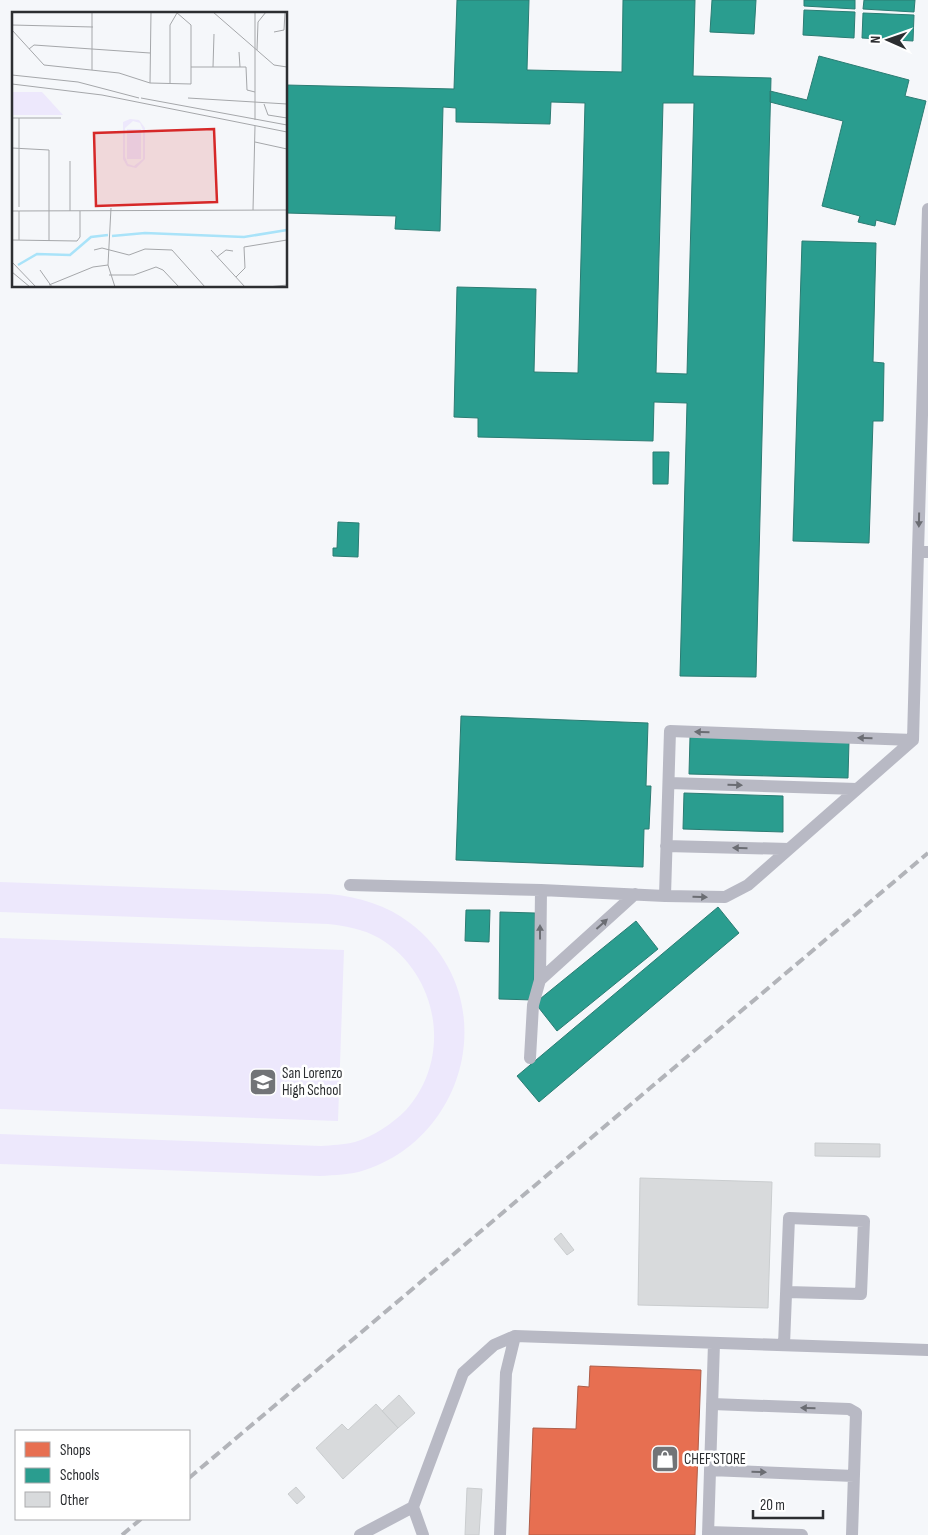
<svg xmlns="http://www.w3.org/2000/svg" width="928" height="1535" viewBox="0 0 928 1535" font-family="'Sofia Sans Condensed',sans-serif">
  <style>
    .green { fill: #ede8fc }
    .shops { fill: #e76f51; stroke: #af5c47 }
    .schools { fill: #2a9d8f; stroke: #2b7c73; fill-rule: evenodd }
    .building { fill: #d8dadc; stroke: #cacdcf }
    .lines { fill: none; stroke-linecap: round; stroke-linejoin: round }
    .lane { stroke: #b8b9c4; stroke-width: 12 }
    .rail { stroke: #b2b4b9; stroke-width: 4; stroke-dasharray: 10 5; stroke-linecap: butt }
    .oneway { fill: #6b6d73 }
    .labels { text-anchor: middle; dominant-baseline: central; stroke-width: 5; stroke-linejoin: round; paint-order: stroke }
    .poi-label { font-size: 15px; fill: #2c2e31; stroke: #fff; text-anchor: start }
    .inset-river { fill: none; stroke: #a9e3f9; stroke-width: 2.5 }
    .inset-road { fill: none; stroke: #a5a7aa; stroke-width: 1 }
    .view { fill: #d62828; fill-opacity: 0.15; stroke: #d62828; stroke-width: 2.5 }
    .inset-edge { fill: none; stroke: #2c2e31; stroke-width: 2.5 }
  </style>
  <rect width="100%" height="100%" fill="#f5f7fa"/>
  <!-- green -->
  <path class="green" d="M0 882 329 894C359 897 387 905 410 923 502 993 471 1135 365 1170 350 1175 335 1175 320 1176L0 1164V1134L321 1146C332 1145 343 1145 355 1142 374 1136 392 1124 406 1110 453 1058 439 974 379 938 363 929 346 926 328 924L0 912Z
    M0 938 344 950 338 1121 0 1109Z"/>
  <!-- shops -->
  <path class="shops" d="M590 1366 701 1370 695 1535H529L533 1428 576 1429 578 1386 589 1387Z"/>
  <!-- schools -->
  <path class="schools" d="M457 0H529L527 70 622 72 623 0H695L693 76 771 78 756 677 680 676 687 403 654 402 653 441 478 437V418L454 417 457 287 536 289 534 372 578 373 585 103 551 102 550 124 456 122V108L443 107 440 231 395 229 396 216 286 213V85L454 89ZM663 103H694L687 374 656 373Z
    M712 0H756L754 34 710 32Z
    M804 0H855V9L804 6Z
    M864 0H915L914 12 863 9Z
    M804 10 855 12 854 38 803 35Z
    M863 13 914 15 913 41 862 38Z
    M819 56 909 80 905 96 926 101 895 225 876 220 875 226 858 222 860 216 822 206 843 121 770 102V91L807 100Z
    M802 241 876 243 873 362 884 363 883 421H873L869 543 793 541Z
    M653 452H669L668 484H653Z
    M338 522 359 523 358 557 333 556V548H337Z
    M461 716 648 723 646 786H651L649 829H644L643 867 456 860Z
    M690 737 849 741 848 778 689 774Z
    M684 793 783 796V832L683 829Z
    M718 907 739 933 539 1102 517 1076Z
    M466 910H490L489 942 465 941Z
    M500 912 535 913 534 1000 499 999Z
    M636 921 658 949 557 1031 535 1003Z"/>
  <!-- building -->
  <path class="building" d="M815 1143 880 1144V1157L815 1156Z
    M640 1178 772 1182 768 1308 638 1305Z
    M561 1233 574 1250 567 1255 554 1239Z
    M399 1395 415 1413 398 1428 382 1411Z
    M376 1404 398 1428 343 1479 316 1448 342 1424 348 1430Z
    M296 1487 305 1497 297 1504 288 1494Z
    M467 1488 482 1489 479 1535H465Z"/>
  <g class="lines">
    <!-- lane -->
    <path class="lane" d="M918 552 928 209
      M913 740 670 731 665 896 725 897 748 885 913 740 918 552H928
      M669 783 857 789
      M666 846 789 849
      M350 885 541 890
      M540 980 635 894
      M530 1058 533 1005 540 980 541 890 665 896
      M784 1345 789 1218 864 1221 861 1294 787 1292
      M712 1404 849 1409 856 1413 852 1535
      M710 1470 854 1476
      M708 1532 802 1535
      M360 1535 413 1507
      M423 1535 413 1507 463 1373 494 1345 515 1336
      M500 1535 506 1373 515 1336 928 1350
      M708 1535 714 1343"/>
    <!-- rail -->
    <path class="rail" d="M189 1478 928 853
      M122 1535 141 1519"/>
  </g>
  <!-- one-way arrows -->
  <defs><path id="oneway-solid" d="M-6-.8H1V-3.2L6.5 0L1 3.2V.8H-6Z" transform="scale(1.25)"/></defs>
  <g class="oneway">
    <use href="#oneway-solid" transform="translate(919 520) rotate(91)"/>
    <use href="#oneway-solid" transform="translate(702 732) rotate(-178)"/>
    <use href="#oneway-solid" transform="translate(865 738) rotate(-178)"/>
    <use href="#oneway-solid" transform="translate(735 785) rotate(2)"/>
    <use href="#oneway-solid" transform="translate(740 848) rotate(-179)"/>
    <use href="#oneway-solid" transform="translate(700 897) rotate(2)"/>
    <use href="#oneway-solid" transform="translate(602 924) rotate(-42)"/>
    <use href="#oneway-solid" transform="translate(540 932) rotate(-90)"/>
    <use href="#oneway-solid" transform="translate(808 1408) rotate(-178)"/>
    <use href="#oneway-solid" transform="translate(759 1472) rotate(2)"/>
  </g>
  <!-- icons -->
  <defs>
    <g id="school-square" transform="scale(1.4375)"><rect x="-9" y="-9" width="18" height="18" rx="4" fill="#727477" stroke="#fff"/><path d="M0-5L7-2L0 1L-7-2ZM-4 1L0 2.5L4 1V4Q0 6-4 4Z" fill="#fff"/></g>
    <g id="shop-square" transform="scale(1.4375)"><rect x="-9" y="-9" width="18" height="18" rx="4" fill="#727477" stroke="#fff"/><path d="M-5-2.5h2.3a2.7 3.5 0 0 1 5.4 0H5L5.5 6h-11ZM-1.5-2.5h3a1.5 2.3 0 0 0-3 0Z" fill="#fff"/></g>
  </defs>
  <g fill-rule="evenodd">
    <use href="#school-square" x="263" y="1082"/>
    <use href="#shop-square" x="665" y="1459"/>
  </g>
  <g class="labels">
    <!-- poi labels -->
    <g class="poi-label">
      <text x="282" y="1073">San Lorenzo<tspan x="282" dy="17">High School</tspan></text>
      <text x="684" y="1459">CHEF'STORE</text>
    </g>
  </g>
  <!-- overview -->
  <g transform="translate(12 12)">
    <rect width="275" height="275" fill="#f5f7fa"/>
    <path d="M0 80H30L51 103H0ZM118 107 127 108 133 116V147L124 156 115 154 111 147V110ZM121 109 128 111 131 118V147L122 154 116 152 113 145V116ZM115 117H129V147H115Z" fill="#ede8fc" fill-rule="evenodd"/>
    <path class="inset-river" d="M100 224 133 221 232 225 275 218M6 253 25 242 58 243 79 225 96 223"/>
    <path class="inset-road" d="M201 0 262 53 275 55M243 0V108M0 13 81 15M0 18 32 53 107 61 138 71 179 72V13L164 0M262 20 272 18 273 0M17 37 22 33 138 41M245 38 246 10 254 0M227 40 228 55M179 55H234L235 78 243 80M201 55 202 22M80 58V0M0 63 66 70 127 86M138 71 139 0M158 71V13L165 1M0 72 90 83 275 120M129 86 275 113M176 86 275 92M252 92 256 103 275 106M0 106H49M7 106V195M243 130 275 137M0 136 37 138V229M99 196 96 253 103 275M241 198 243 114M0 199 275 198M58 199V149M0 228 65 229 68 225V199M7 228V199M82 238 90 236 117 243 133 237 160 238 193 275M199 238 233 275M205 245 214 238 221 239M0 250 24 275M28 258 40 275M0 260 18 275M97 263H122L144 255 151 258 167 275M224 265 233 256 232 235 275 228M37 273 81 255 96 253M256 275 275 273"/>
    <path class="view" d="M202 117 205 190 84 194 82 121Z"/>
    <rect width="275" height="275" class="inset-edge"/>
  </g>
  <!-- legend -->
  <rect x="15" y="1430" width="175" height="90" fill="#ffffff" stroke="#ababad"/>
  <rect x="25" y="1442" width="25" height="15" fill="#e76f51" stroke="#ababad"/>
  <text x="60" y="1455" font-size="15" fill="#2c2e31">Shops</text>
  <rect x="25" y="1468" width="25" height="15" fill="#2a9d8f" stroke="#ababad"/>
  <text x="60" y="1480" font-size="15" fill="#2c2e31">Schools</text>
  <rect x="25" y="1492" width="25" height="15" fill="#d8dadc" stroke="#ababad"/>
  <text x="60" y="1505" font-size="15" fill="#2c2e31">Other</text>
  <!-- north arrow -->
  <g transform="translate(888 40) rotate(272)" stroke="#ffffff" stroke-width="4" paint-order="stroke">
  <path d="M0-4L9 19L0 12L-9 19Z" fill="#2c2e31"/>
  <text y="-8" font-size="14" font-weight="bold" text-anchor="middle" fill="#2c2e31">N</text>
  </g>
  <!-- scale -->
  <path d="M753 1510v8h70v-8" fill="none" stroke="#2c2e31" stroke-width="2.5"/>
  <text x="760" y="1510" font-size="15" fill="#2c2e31" stroke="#ffffff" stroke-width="4" paint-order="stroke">20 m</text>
</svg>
